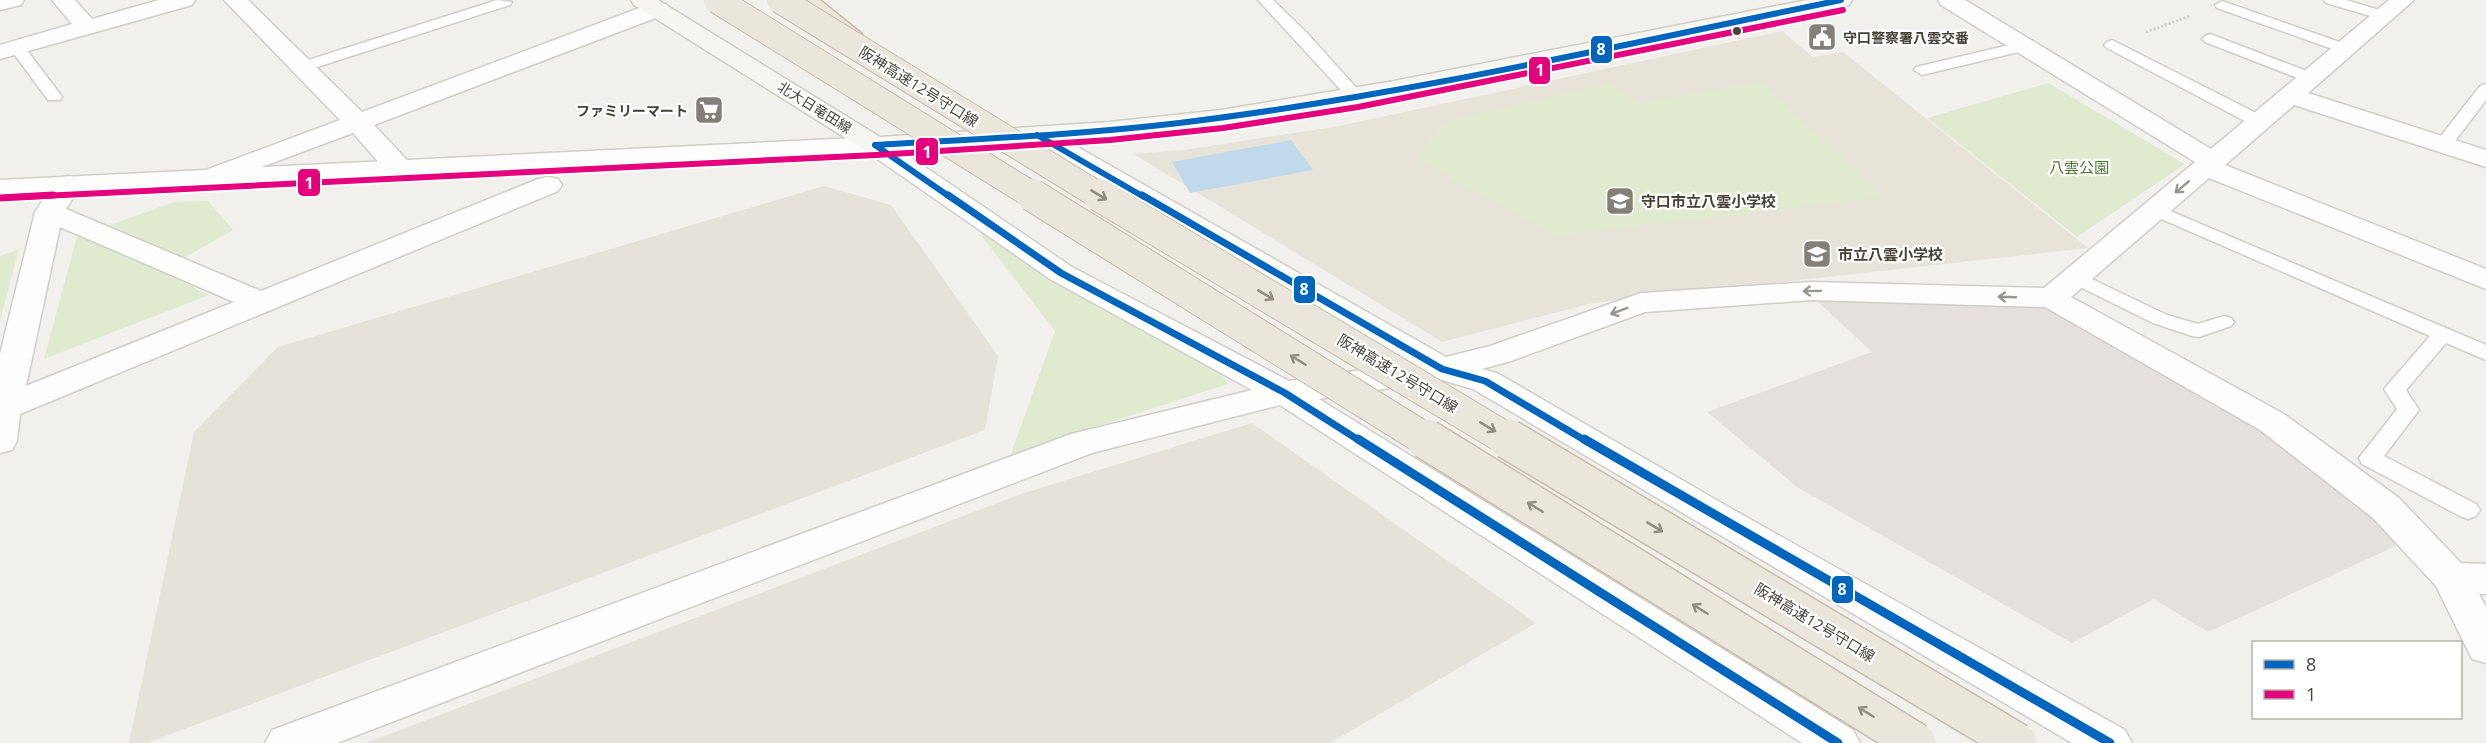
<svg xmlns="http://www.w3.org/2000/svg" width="2486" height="743" viewBox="0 0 2486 743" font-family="'Open Sans','Noto Sans JP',sans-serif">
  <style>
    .residential { fill: #e5e2da }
    .industrial { fill: #e4e0dc }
    .education { fill: #e8e3d8 }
    .green { fill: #dfeace }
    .water { fill: #c0daec }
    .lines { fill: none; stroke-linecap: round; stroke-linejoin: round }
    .service-casing { stroke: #d0ceca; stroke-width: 3 }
    .minor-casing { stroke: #d0ceca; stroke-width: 3 }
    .tertiary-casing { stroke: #d0ceca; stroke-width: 3 }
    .secondary-casing { stroke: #d0cdc3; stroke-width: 3 }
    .motorway-casing { stroke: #c8bda9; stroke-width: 3 }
    .path { stroke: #d2d0cb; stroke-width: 3; stroke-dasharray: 2 2; stroke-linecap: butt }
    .service { fill: #fdfdfc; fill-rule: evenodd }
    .minor { fill: #fdfdfc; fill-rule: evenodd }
    .tertiary { fill: #fdfdfc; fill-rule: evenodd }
    .secondary { fill: #f6f5f0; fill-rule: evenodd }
    .motorway { fill: #ebe6db; fill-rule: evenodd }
    .motorway-bridge-far2-casing { stroke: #c8bda9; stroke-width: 28; stroke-linecap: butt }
    .motorway-bridge-far1-casing { stroke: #c8bda9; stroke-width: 34; stroke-linecap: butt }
    .motorway-bridge-casing { stroke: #c8bda9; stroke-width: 42; stroke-linecap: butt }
    .motorway-bridge-far2 { stroke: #ebe6db; stroke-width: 26 }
    .motorway-bridge-far1 { stroke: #ebe6db; stroke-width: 32 }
    .motorway-bridge { stroke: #ebe6db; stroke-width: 39 }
    .bus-1-far2-casing { stroke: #fff; stroke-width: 10 }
    .bus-1-far1-casing { stroke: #fff; stroke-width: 11 }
    .bus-1-casing { stroke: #fff; stroke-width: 14 }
    .bus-2-far1-casing { stroke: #fff; stroke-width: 10 }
    .bus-2-casing { stroke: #fff; stroke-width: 11 }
    .bus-1-far2 { stroke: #0065bd; stroke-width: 6 }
    .bus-1-far1 { stroke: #0065bd; stroke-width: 7 }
    .bus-1 { stroke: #0065bd; stroke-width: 9 }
    .bus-2-far1 { stroke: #e5007d; stroke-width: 6 }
    .bus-2 { stroke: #e5007d; stroke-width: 7 }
    .oneway { stroke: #999690 }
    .oneway2 { stroke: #918c81 }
    .bus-dot { fill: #484238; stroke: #fff; stroke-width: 2 }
    .labels { text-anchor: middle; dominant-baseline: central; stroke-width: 4.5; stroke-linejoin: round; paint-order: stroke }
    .far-poi-label { font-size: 14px; font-weight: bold; fill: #484238; stroke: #fff; text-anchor: start }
    .far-street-label { font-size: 14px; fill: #484238; stroke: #fff }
    .street-label { font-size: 15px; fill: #484238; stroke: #fff }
    .park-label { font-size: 15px; fill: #49762f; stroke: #fff }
    .poi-label { font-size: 15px; font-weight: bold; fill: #484238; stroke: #fff; text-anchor: start }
    .line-badge { stroke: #fff; stroke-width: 2 }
    .badge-label { font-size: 16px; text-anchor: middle; font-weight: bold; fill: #fff }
  </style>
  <rect width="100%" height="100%" fill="#f2f0ec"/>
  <!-- residential -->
  <path class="residential" d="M824 186 891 205 998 356 985 430 147 743H129L194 432 278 347Z
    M1252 423 1536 623 1330 743H366L1021 494Z"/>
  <!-- industrial -->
  <path class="industrial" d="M1817 301 2051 304 2215 394 2409 540 2208 632 2154 599 2072 643 1797 487 1707 412 1872 352Z"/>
  <!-- education -->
  <path class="education" d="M1782 31 1813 57 1843 52 2088 248 1593 303 1442 342 1134 154 1184 150 1339 126Z"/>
  <!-- green -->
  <path class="green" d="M1761 81 1883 197 1556 236 1415 158 1447 121 1610 83 1639 104Z
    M2048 83 2185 164 2077 237 1927 118Z
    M208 201 233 230 177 262 99 229 174 202Z
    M79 229 209 295 44 359Z
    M988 229 1217 367 1228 384 1011 454 1055 331 980 234Z
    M19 249 0 321V256Z"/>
  <!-- water -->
  <path class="water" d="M1291 140 1313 170 1190 193 1172 162Z"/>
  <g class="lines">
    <!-- service casing -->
    <g class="service-casing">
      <path id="service" d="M497 0 512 2 510 5 308 70H296L294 67 296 64Z
        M1258 0H1273L1306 32 1362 94 1364 97 1362 100H1350Z
        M2324 0H2346L2389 13 2391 16 2384 20 2326 3Z
        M2222 1 2351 46 2354 49 2351 52H2341L2217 8 2215 5Z
        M2210 34 2317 75 2319 78 2317 81H2305L2205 42 2202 39 2205 36Z
        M2112 40 2266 118 2268 122 2260 127 2254 126 2107 48 2104 45 2107 42Z
        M17 42 22 44 60 94 62 97 60 100H48L9 47Z
        M2022 42 2027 44 2030 47 2027 50 1922 75 1914 70 1916 67Z
        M2486 84V100L2449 149H2437L2435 145 2437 141 2480 86Z
        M2156 205 2486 345V360L2446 343 2406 390 2419 410 2384 456 2476 504 2480 510 2476 516 2468 519 2460 516 2362 464 2359 458 2397 409 2384 389 2430 336 2150 214 2147 210Z
        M2075 271 2167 315 2198 324 2224 316 2231 318 2234 322 2231 326 2199 337 2192 336 2153 323 2068 281 2065 277 2068 273Z"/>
    </g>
    <!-- minor casing -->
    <g class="minor-casing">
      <path id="minor" d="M0 0H24L21 5 0 10Z
        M52 0H75L92 19 159 0H195L192 5 0 59V45L72 24Z
        M224 0H248L362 112 650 4H666L669 9 666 14 374 125 410 163 414 169 410 175 400 177 390 175 353 133 205 188 195 186 191 180 195 174 340 120Z
        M1938 0H1965L2211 149 2389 0H2414L2308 93 2486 150V167L2294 105 2225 165 2486 269V289L2209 178 2071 297 2284 414 2399 498 2461 563 2486 564V594H2479L2486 607V663L2472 659 2436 586 2373 518 2260 430 2045 307 1811 300 1645 312 1511 361 1482 369 1497 373 1732 509 2125 730 2132 743H2072L1473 389 1442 380 1319 399 1853 730 1860 743H1802L1280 405 1092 453 337 743H265L272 730 1071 434 1252 390 1050 279 866 151 862 145 866 139 875 137 884 139 1072 267 1289 381 1408 363 1028 141 1024 135 1028 129 1037 127 1046 129 1446 357 1490 346 1641 293 1811 282 2044 288 2195 162 1941 5Z
        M68 176 78 178 82 184 66 209 261 291 538 179 548 177 558 179 562 185 558 191 20 414 17 441 12 450 0 453V354L35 212 58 178ZM60 227 234 302 26 386Z"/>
    </g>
    <!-- tertiary casing -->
    <g class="tertiary-casing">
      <path id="tertiary" d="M875 137 884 139 888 145 884 151 205 188 0 196V180Z"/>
    </g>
    <!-- secondary casing -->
    <g class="secondary-casing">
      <path id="secondary" d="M631 0H658L880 137 1109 122 1221 110 1394 81 1807 0H1852L1849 5 1841 7C1636 48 1430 94 1223 125 1108 143 991 146 875 153L866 151 634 5Z"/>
    </g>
    <!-- motorway casing -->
    <g class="motorway-casing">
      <path id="motorway" d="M795 0H820L862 34 858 39H842Z"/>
    </g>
    <!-- path -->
    <path class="path" d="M2146 32 2190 16"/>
    <!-- service -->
    <use href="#service" class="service"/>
    <!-- minor -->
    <use href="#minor" class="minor"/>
    <!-- tertiary -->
    <use href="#tertiary" class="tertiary"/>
    <!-- secondary -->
    <use href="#secondary" class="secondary"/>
    <!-- motorway -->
    <use href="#motorway" class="motorway"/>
    <!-- motorway-bridge-far2 casing -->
    <g class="motorway-bridge-far2-casing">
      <path id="motorway-bridge-far2" d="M717 0 1035 197
        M780 0 1101 197"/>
    </g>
    <!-- motorway-bridge-far1 casing -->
    <g class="motorway-bridge-far1-casing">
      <path id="motorway-bridge-far1" d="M1032 195 1428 441
        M1099 195 1510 441"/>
    </g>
    <!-- motorway-bridge casing -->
    <g class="motorway-bridge-casing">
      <path id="motorway-bridge" d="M1426 439 1916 743
        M1508 439 2017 743"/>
    </g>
    <!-- motorway-bridge-far2 -->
    <use href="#motorway-bridge-far2" class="motorway-bridge-far2"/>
    <!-- motorway-bridge-far1 -->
    <use href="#motorway-bridge-far1" class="motorway-bridge-far1"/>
    <!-- motorway-bridge -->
    <use href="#motorway-bridge" class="motorway-bridge"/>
    <!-- bus-1-far2 casing -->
    <g class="bus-1-far2-casing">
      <path id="bus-1-far2" d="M1037 135 1144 197
        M875 145 950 197
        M875 145C976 139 1078 135 1179 123 1402 96 1621 45 1841 0"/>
    </g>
    <!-- bus-1-far1 casing -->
    <g class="bus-1-far1-casing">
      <path id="bus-1-far1" d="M948 195 1061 273 1285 393 1360 441
        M1142 195 1442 369 1485 381 1586 441"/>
    </g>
    <!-- bus-1 casing -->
    <g class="bus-1-casing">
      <path id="bus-1" d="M1358 439 1838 743
        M1584 439 2110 743"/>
    </g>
    <!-- bus-2-far1 casing -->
    <g class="bus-2-far1-casing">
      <path id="bus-2-far1" d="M22 197 876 155 1110 140 1223 128 1358 107 1843 10"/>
    </g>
    <!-- bus-2 casing -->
    <g class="bus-2-casing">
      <path id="bus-2" d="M0 198 53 195"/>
    </g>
    <!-- bus-1-far2 -->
    <use href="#bus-1-far2" class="bus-1-far2"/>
    <!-- bus-1-far1 -->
    <use href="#bus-1-far1" class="bus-1-far1"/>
    <!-- bus-1 -->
    <use href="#bus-1" class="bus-1"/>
    <!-- bus-2-far1 -->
    <use href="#bus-2-far1" class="bus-2-far1"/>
    <!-- bus-2 -->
    <use href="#bus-2" class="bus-2"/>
  </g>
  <!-- one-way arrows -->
  <defs><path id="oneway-shaft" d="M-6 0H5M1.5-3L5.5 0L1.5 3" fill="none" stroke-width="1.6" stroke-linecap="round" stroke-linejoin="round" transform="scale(1.5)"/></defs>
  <g class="oneway">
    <use href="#oneway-shaft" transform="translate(2182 187) rotate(140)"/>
    <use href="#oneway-shaft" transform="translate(1812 291) rotate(179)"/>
    <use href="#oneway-shaft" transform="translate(2007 297) rotate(-178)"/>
    <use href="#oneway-shaft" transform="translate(1619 311) rotate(160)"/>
  </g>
  <g class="oneway2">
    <use href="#oneway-shaft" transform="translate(1099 195) rotate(31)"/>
    <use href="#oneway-shaft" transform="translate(1266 295) rotate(31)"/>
    <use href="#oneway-shaft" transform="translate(1298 360) rotate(-148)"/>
    <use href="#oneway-shaft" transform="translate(1488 427) rotate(31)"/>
    <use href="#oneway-shaft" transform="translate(1535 507) rotate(-148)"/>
    <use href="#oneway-shaft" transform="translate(1655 527) rotate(31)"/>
    <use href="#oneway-shaft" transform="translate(1700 609) rotate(-148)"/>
    <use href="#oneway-shaft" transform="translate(1866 712) rotate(-148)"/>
  </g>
  <!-- icons -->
  <defs>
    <g id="civic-square" transform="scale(1.5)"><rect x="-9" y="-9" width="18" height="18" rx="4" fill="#847f77" stroke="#fff"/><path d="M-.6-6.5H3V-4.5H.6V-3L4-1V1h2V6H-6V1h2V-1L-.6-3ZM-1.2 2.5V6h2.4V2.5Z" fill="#fff"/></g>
    <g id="supermarket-square" transform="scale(1.5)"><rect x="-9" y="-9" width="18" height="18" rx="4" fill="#847f77" stroke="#fff"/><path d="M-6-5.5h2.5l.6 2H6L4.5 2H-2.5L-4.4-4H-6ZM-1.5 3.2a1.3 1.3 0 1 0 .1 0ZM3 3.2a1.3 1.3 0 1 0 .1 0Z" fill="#fff"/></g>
    <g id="school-square" transform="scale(1.5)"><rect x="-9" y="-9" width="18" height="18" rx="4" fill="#847f77" stroke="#fff"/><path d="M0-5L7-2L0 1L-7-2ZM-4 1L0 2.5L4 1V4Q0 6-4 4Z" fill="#fff"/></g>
  </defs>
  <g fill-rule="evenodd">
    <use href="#civic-square" x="1822" y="37"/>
    <use href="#supermarket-square" x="709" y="110"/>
    <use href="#school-square" x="1620" y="201"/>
    <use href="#school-square" x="1817" y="254"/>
  </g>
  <!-- markers -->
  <circle class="bus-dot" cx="1737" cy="31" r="5"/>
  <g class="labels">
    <!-- far-poi labels -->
    <g class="far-poi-label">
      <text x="1843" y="37">守口警察署八雲交番</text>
      <text x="688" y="110" text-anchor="end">ファミリーマート</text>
    </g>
    <!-- far-street labels -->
    <g class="far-street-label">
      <text transform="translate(815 107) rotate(32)">北大日竜田線</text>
    </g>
    <!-- street labels -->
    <g class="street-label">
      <text transform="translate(919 86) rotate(32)">阪神高速12号守口線</text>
      <text transform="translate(1398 373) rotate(31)">阪神高速12号守口線</text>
      <text transform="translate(1815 622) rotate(31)">阪神高速12号守口線</text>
    </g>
    <!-- park labels -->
    <g class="park-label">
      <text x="2079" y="167">八雲公園</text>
    </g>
    <!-- poi labels -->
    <g class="poi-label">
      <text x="1641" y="201">守口市立八雲小学校</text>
      <text x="1838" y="254">市立八雲小学校</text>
    </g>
  </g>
  <g class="line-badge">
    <rect x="1590" y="35" width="23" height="29" rx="6" fill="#0065bd"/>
    <rect x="1528" y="56" width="23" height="29" rx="6" fill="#e5007d"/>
    <rect x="915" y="137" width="24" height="29" rx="6" fill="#e5007d"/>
    <rect x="297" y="168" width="24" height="29" rx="6" fill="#e5007d"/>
    <rect x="1293" y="275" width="23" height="29" rx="6" fill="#0065bd"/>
    <rect x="1831" y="575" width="23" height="29" rx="6" fill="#0065bd"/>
  </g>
  <g class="badge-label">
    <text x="1601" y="55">8</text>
    <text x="1540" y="76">1</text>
    <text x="927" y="158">1</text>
    <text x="309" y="189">1</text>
    <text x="1304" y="295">8</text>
    <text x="1842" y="595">8</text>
  </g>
  <!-- legend -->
  <rect x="2252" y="641" width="210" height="78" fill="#ffffff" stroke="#b6b3af" stroke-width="1.5"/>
  <rect x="2264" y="660" width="30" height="9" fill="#0065bd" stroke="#b6b3af" stroke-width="1.5"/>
  <text x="2306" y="671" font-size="18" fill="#484238">8</text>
  <rect x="2264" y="690" width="30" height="9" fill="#e5007d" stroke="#b6b3af" stroke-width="1.5"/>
  <text x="2306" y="701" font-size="18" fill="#484238">1</text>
</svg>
